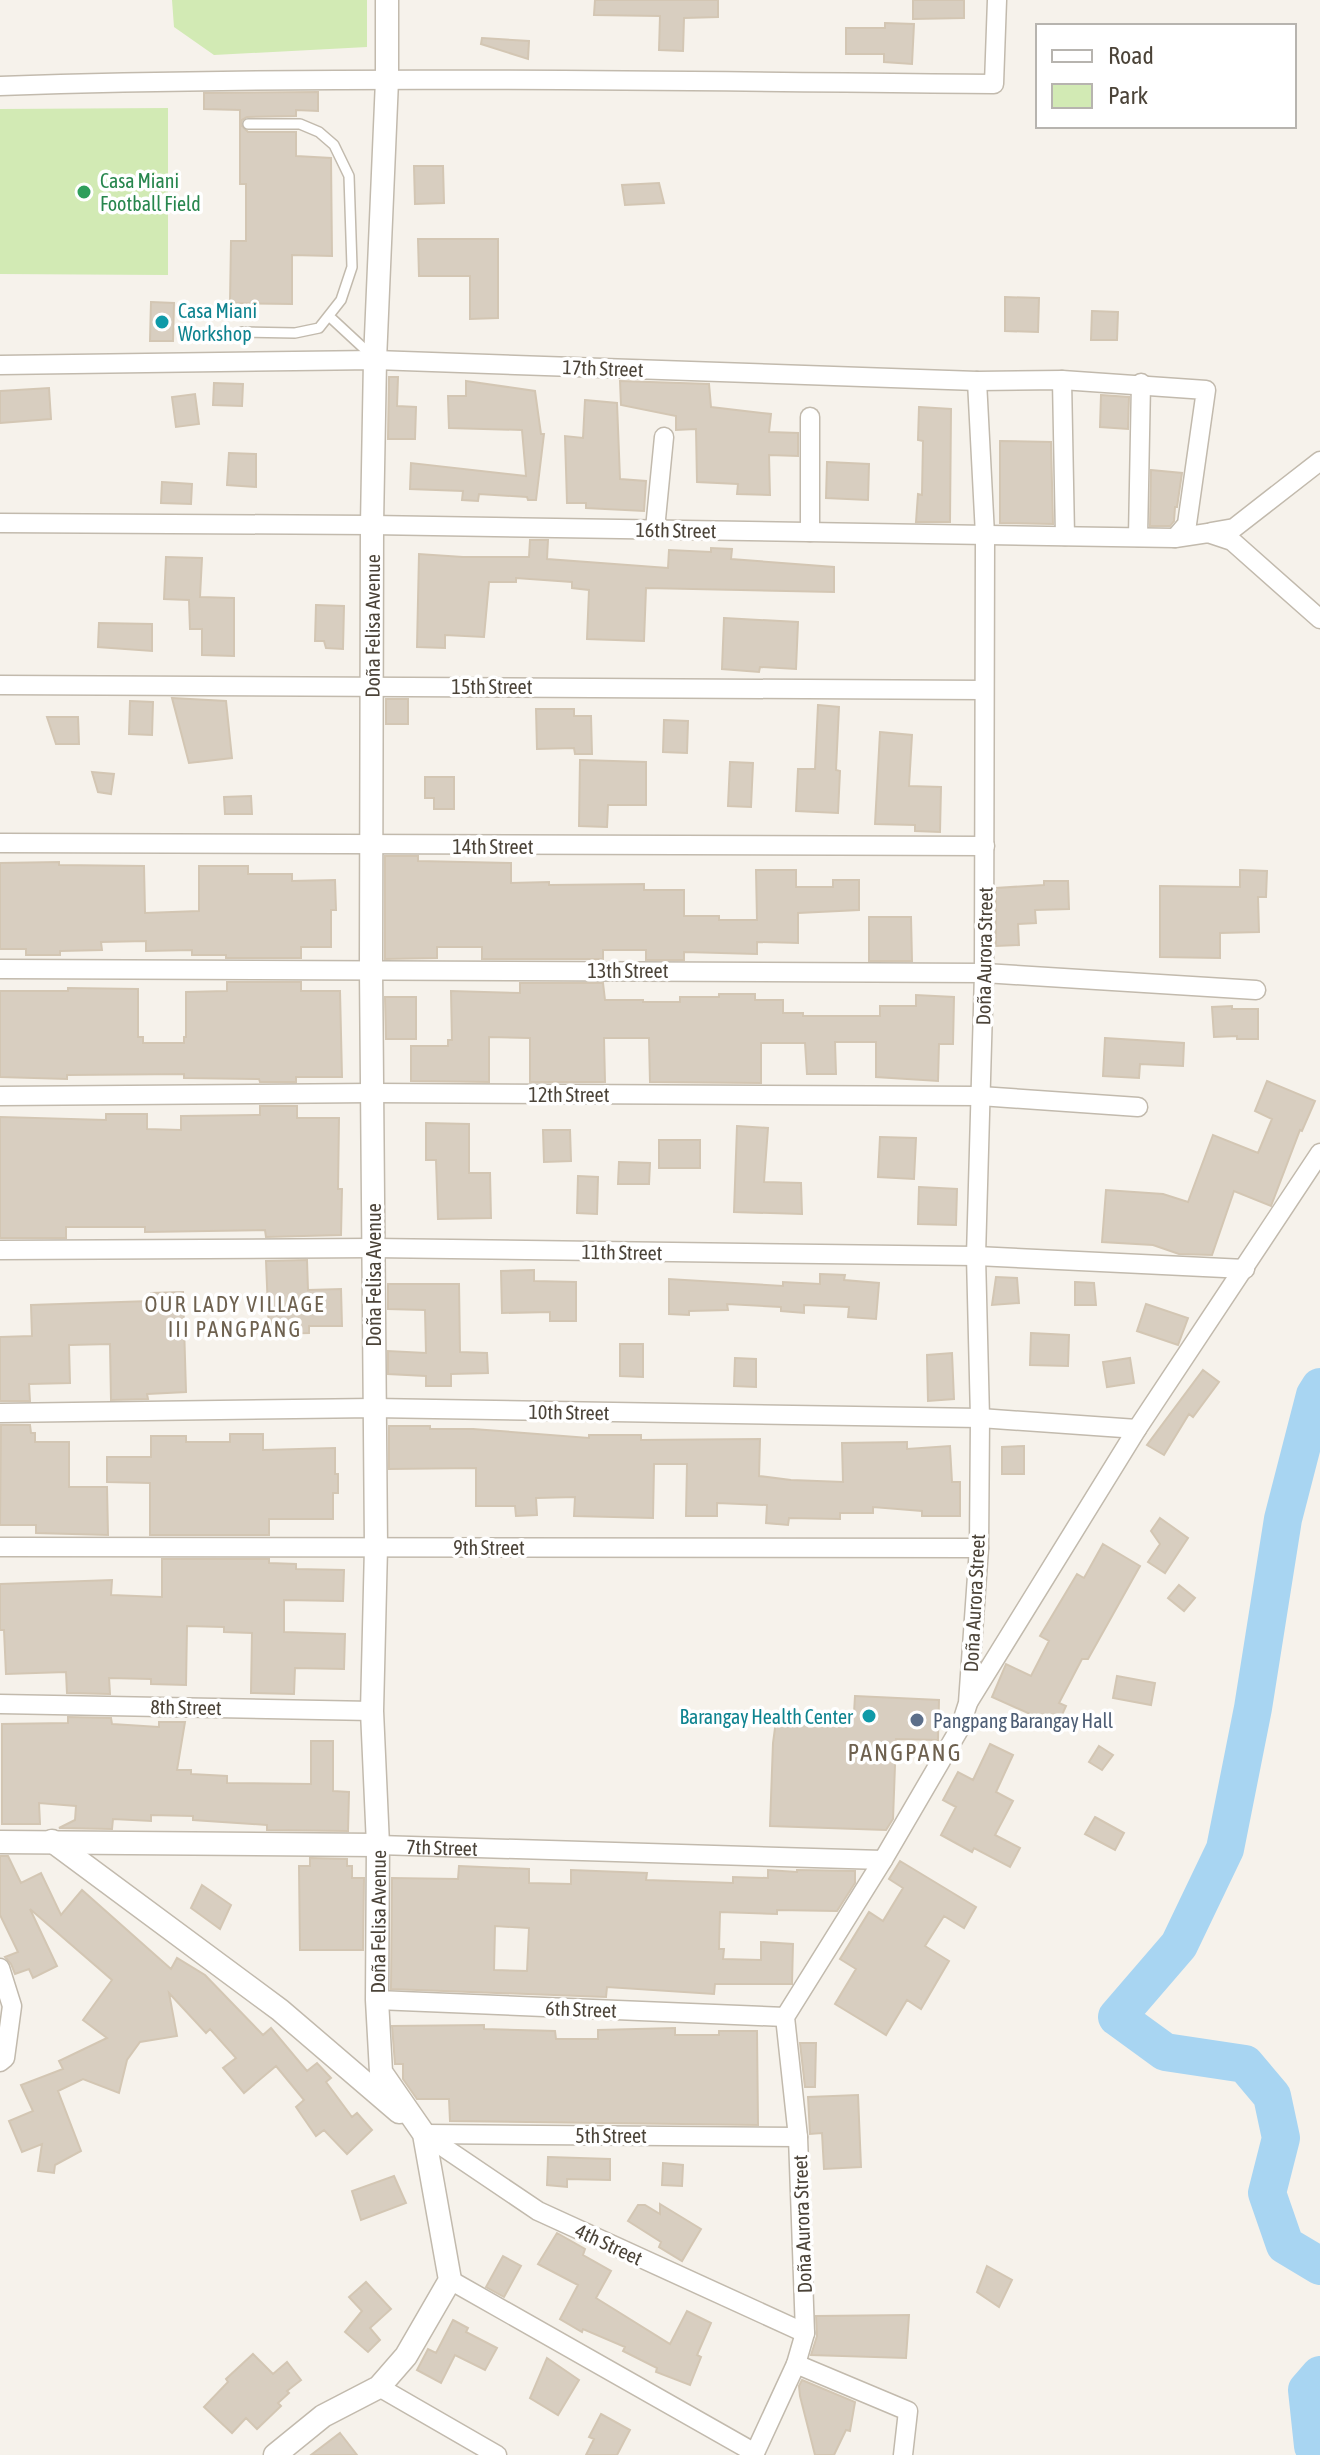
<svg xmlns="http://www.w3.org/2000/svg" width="1320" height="2455" viewBox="0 0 1320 2455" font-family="'Asap Condensed',sans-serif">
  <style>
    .green { fill: #d2eab4 }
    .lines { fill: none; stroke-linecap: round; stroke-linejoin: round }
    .river { stroke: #a8d5f2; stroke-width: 38 }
    .building { fill: #d8cec0; stroke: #d3c6b3; stroke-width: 2; fill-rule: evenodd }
    .service-casing { stroke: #c2baad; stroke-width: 12 }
    .minor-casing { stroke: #c2baad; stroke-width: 21 }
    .tertiary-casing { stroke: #c2baad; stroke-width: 25 }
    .service { stroke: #fff; stroke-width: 9 }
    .minor { stroke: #fff; stroke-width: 18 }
    .tertiary { stroke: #fff; stroke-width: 22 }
    .leisure-dot { fill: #2e9e5b; stroke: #fff; stroke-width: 3 }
    .culture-dot { fill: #0f9aa8; stroke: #fff; stroke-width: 3 }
    .service-dot { fill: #5c6f8a; stroke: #fff; stroke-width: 3 }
    .labels { text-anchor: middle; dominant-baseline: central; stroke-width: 7; stroke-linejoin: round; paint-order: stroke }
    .leisure-label { font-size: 20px; fill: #27864d; stroke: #fff; text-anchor: start }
    .culture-label { font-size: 20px; fill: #0d838f; stroke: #fff; text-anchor: start }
    .street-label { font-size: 20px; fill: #4b4338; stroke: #fff }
    .service-label { font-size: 20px; fill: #4e5e75; stroke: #fff; text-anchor: start }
    .neighbourhood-label { font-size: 22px; letter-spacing: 2px; fill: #6e614f; stroke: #fff }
    .quarter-label { font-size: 24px; letter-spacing: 2px; fill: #6e614f; stroke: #fff }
  </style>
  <rect width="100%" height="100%" fill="#f6f2eb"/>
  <!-- green -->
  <path class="green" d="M172 0H367V47L214 55 174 27Z
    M168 108V275L0 274V109Z"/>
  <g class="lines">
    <!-- river -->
    <path class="river" d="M1320 1387 1315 1395 1283 1519 1253 1708 1225 1849 1179 1945 1117 2017 1165 2052 1245 2064 1272 2096 1281 2138 1267 2193 1285 2245 1320 2266
      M1320 2375 1307 2390 1313 2446 1320 2452"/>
  </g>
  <!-- building -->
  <path class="building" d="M595 0H718V17L684 18 683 51 659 50 660 16 594 15Z
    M913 0H964V18L913 19Z
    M885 23 914 24 912 64 884 62V54H846V28H885Z
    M482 38 529 41 528 59 481 44Z
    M318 92V111L296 110V116L247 117 242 120 241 125 248 132H296V156L331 158 332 256 292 255V304L230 303 231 241H246V184H240V110L204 109V93Z
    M414 166H443L444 203 415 204Z
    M659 183 664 203 625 205 622 185Z
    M418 239H498V318L470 319V276H419Z
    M1005 297 1039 298 1038 332 1005 331Z
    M151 302 174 303 173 341H150Z
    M1092 311 1118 312 1117 340H1091Z
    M389 377H398L397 406 416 407 415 439H388Z
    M466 381 535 391 541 434H544L536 500H528L527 497 479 494 478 501 462 500 463 491 410 489 411 463 526 476 522 430 449 428 448 396H466Z
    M620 381 709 384 711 407 771 414 769 432 798 433V456L769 455 770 495 737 494 738 484 697 482 696 429 676 430V416L621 405Z
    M214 383 243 384 242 406 213 405Z
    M49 388 51 419 0 423V391Z
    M195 394 199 424 176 427 172 397Z
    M1101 395 1129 397 1128 429 1100 427Z
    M585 400 617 403 620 479 646 481 644 511 586 508V503H567L565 436 583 438Z
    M919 407 951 409 950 522H916L918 494 922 495 923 441 918 440Z
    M1000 441 1051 442 1053 524 1000 523Z
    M229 453 256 454V487L227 485Z
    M827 462 869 464 868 500 826 498Z
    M1151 470 1182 473 1177 507H1175L1174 521 1170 526H1150Z
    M162 482 192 484 191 504 161 503Z
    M530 540H548L547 559 668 568 669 550 711 552V548L732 549 731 559 834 567V592L646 588 644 641 587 639 589 590 572 588V582L516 578V582H489L484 637 445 635V648L417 647 419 554 463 557H529Z
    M166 557 202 558 200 597 234 598V656L202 655V629H190L189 600 164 599Z
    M316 605 344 606 343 649 326 648 324 641H315Z
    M724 618 798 622 796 669 760 667 759 672 722 669Z
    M99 623 152 624V651L98 647Z
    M172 698 226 701 232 758 189 763Z
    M386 699H408V724H386Z
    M130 701 153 702 152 735 129 734Z
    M818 705 839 707 836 770 840 771 838 813 796 811 798 769H815Z
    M536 709H574V716H591L592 754H575L574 748 537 749Z
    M47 717H78L79 744H56Z
    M664 720 688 721 687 753 663 752Z
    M880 732 912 735 909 786 941 787 940 832 915 831V825L875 824Z
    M580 760 646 762V805H608L607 827 579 826Z
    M730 762 753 763 751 807 728 806Z
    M92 772 114 774 111 794 98 792Z
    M425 777H454V809H434V798H425Z
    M251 796 252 814H225L224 797Z
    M385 856H418V861L511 863V883L549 882V885L644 884V890H684V916H719V920H757L756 870H796V887H833V880H859V910L798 913V943L757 942V954L684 952V960H646V950H603V959H482V947H437V958L385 959Z
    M59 862V865L144 866 145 913 199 911V866H248V874H292V881L335 880 336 910H331V947H301V958H226V955H192V950L146 951V941L101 942 102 950 60 951V955H26V949H0V863Z
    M1240 870 1267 871 1266 897H1258L1259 932 1220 933V958L1160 957V886L1240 887Z
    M1044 881H1068L1069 909 1035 910 1036 923 1018 924 1019 945 996 946V888L1044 885Z
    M869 917H911L912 961H869Z
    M227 982H301V991H340L342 1077H296V1082H260L259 1079 184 1078V1074L67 1075V1079L0 1077V991H68V988L138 989V1037H143V1043H184V1037H186V992L227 991Z
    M520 983H603L605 1000H643V1002H680V997H719V994H755V1000H783V1013H803V1016H880V1006H916V995L954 997 953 1044H939L938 1081 876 1077V1042H835L836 1074H807L805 1043H761V1083L650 1082 649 1038H604L605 1082H530V1038L489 1037V1082L411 1081V1046H448V1040H452L451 991 520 993Z
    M385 997H416V1039H386Z
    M1232 1006V1009H1258V1039H1237V1036L1214 1037 1212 1007Z
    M1105 1038 1184 1043 1183 1066 1140 1064 1139 1078 1103 1076Z
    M1267 1081 1315 1101 1302 1131 1300 1130 1271 1206 1234 1191 1212 1255 1179 1254 1153 1245 1102 1242 1106 1190 1163 1194 1188 1202 1213 1135 1258 1153 1272 1119 1255 1111Z
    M260 1106H297V1118H339L338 1189H342L341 1235 266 1237 265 1230 145 1232V1227H66V1238H0V1117L106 1120V1114H147V1129L181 1130V1116L260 1115Z
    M426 1123 469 1124V1173H490L491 1218 438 1219 436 1160H426Z
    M737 1126 768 1128 764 1182 801 1183 802 1214 734 1212Z
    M543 1130H570L571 1161 544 1162Z
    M880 1137 916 1138 914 1179 878 1177Z
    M659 1140H700V1168H659Z
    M619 1162 650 1163 649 1184H618Z
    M578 1176 598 1177 597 1214 577 1213Z
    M919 1187 957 1189 956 1225 918 1224Z
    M307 1260 308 1290 341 1289 342 1326H309V1333L269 1334 266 1261Z
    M534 1270V1281L576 1282V1321H550V1312L502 1313 501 1271Z
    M820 1274 845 1275 844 1280 879 1283 876 1319 848 1317 849 1307 804 1305V1313L781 1311V1307L727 1304 728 1310 689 1311V1315L669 1314V1279L783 1286V1282L820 1284Z
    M996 1277 1017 1278 1019 1303 992 1305Z
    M1075 1282 1094 1283 1096 1305H1075Z
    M388 1284H459L460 1352 487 1353 488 1373 451 1374V1386H426V1376L388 1374V1351L426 1353 425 1310 388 1309Z
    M183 1292 186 1392 147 1394 148 1399 111 1400 110 1344 69 1345 70 1383 29 1384 30 1401H0V1337L32 1336 31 1305 151 1301V1293Z
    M1146 1304 1188 1318 1178 1345 1137 1331Z
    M1031 1333 1069 1335 1068 1366 1030 1365Z
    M620 1344H643V1377L620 1376Z
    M952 1353 954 1399 928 1401 927 1355Z
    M735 1358 756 1359V1387L734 1386Z
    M1130 1358 1134 1383 1107 1387 1103 1362Z
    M1203 1370 1219 1382 1193 1417 1189 1414 1164 1455 1147 1445Z
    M1 1425H30L31 1433H35V1442H69V1487H107L108 1535 36 1533V1525H0Z
    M389 1426H430V1429H473L589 1438V1435H641V1440L760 1439 759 1476 791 1480 843 1482 842 1443 907 1442V1449L950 1446 952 1482H960V1516H922V1511L873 1507V1513H840V1519L789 1518 788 1525 766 1523 767 1505 717 1503V1516H686L687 1464H654L653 1518 574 1516 575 1497 536 1498 537 1515 516 1516 515 1506H476V1468L389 1469Z
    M230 1434H263V1450L335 1448V1474H338V1493H333V1519H269V1535H150V1483L107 1482V1457H151V1436H186V1442H230Z
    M1024 1446V1474H1002V1447Z
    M1160 1518 1188 1538 1165 1573 1148 1562 1160 1544 1151 1531Z
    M1103 1544 1140 1566 1088 1659H1082L1059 1703 1066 1706 1057 1726 992 1697 1006 1664 1031 1676 1049 1641 1040 1636 1077 1574 1084 1578Z
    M162 1559H269V1563L296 1564V1569L344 1570 343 1601 284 1600V1632L345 1634 344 1669 295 1668 294 1694 251 1693 252 1633 224 1632V1627L187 1626 186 1685 151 1684V1679L109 1678 110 1694 67 1693 66 1672 6 1674 4 1630H0V1584L112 1580 111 1595 162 1597Z
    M1179 1585 1195 1598 1184 1611 1168 1598Z
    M1117 1676 1155 1683 1151 1705 1113 1698Z
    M855 1696 939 1700 938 1740 896 1739 893 1819 886 1830 770 1826 773 1743 777 1713 818 1718V1711L854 1713Z
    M68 1717 111 1718 112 1724 159 1727V1722H185L177 1770H191V1774L227 1776V1783L311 1784V1741H333V1791L349 1792 348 1831 267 1830V1825L193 1820V1816L151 1815V1821L113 1819 112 1829 59 1828 75 1820 76 1806 39 1803 40 1824H2V1724L68 1723Z
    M990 1744 1013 1755 996 1792 1013 1801 995 1835 1020 1848 1010 1867 974 1848 972 1852 941 1835 956 1807 943 1800 958 1772 973 1780Z
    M1099 1746 1113 1755 1102 1770 1089 1762Z
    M1095 1817 1124 1833 1115 1850 1085 1834Z
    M0 1856H8L21 1883 41 1873 61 1915 82 1890 171 1969 177 1958 205 1975 263 2035 271 2028 307 2071 317 2063 331 2078 326 2082 352 2117 357 2113 372 2130 347 2154 324 2130 316 2136 296 2107 304 2100 276 2066 244 2093 223 2068 236 2058 210 2029 206 2033 169 1993 177 2036 140 2042 127 2060 119 2093 83 2079 58 2091 81 2151 55 2165 54 2173 38 2171 42 2144 22 2152 9 2121 33 2111 21 2085 63 2069 59 2061 107 2038 83 2020 112 1980 30 1909 57 1966 33 1978 29 1969 15 1974 11 1964 5 1957 18 1952 0 1915Z
    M310 1858 347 1859V1866H352V1878H364L363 1950H300L299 1866H310Z
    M900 1861 976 1907 964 1928 944 1916 925 1946 949 1961 921 2009 907 2000 886 2035 835 2004 856 1969 840 1959 869 1912 883 1921 903 1888 889 1879Z
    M459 1866 529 1869V1883L571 1884V1870L647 1873 646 1880 733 1883V1877L768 1878V1870L797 1872V1870L855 1871V1883L837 1911 777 1910V1914L720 1912 719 1949H724L723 1959 761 1960V1942L793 1944 792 1984H715L714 1994 607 1987 606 1997 391 1989 392 1878 458 1879ZM495 1926 529 1928 527 1971 494 1970Z
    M202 1885 231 1905 220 1929 191 1908Z
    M484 2025V2029L555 2031 556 2039H598V2030L675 2028V2035H719V2031H757L758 2125 450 2121 449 2099H417L403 2079V2064H395L392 2026Z
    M800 2043H816L815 2087H805Z
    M858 2095 861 2167 824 2169 822 2133 810 2134 808 2097Z
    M548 2157 610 2159V2180L567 2179V2187L547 2185Z
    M663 2163 683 2165 682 2186 662 2185Z
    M394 2176 406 2203 361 2220 352 2191Z
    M660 2204 701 2229 682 2261 659 2247 661 2242 628 2221 638 2205H645L660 2214Z
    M557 2233 585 2249 583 2255 611 2271 596 2298 670 2344 687 2311 711 2323 697 2355 701 2357 690 2385 656 2372 657 2368 623 2351 625 2347 583 2329 582 2332 560 2319 578 2285 538 2264Z
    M503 2256 521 2266 504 2297 486 2287Z
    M987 2266 1012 2280 999 2307 977 2292Z
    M366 2282 391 2309 370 2328 380 2340 368 2352 345 2332 362 2311 349 2297Z
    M909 2315 906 2358 811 2355 817 2336 816 2316Z
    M453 2320 468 2328 466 2332 497 2348 485 2370 455 2355 441 2383 417 2370 428 2349 436 2353Z
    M253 2354 273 2374 287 2362 301 2380 287 2391 289 2393 278 2403 281 2406 257 2429 246 2418 232 2433 204 2407 228 2382 226 2379Z
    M547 2358 579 2380 558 2415 530 2398Z
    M802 2380 855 2402 850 2431 846 2430 834 2455H815L800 2396 799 2386Z
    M601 2414 630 2430 617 2455H586L594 2439 589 2437Z
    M340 2433 357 2455H311Z"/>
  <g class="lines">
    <!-- service casing -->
    <g class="service-casing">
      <path id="service" d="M330 317 371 355
        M242 332 295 333 319 328 341 300 352 267 349 176 334 145 319 132 300 124H248"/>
    </g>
    <!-- minor casing -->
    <g class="minor-casing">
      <g id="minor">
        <path d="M0 86C331 75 663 81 994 84L997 0"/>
        <path d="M0 365 375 360 977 381 1062 380 1206 390 1187 524 1175 538"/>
        <path d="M1062 380 1065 536"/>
        <path d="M0 523 372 525 1175 538 1208 533 1232 541 1320 619"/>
        <path d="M655 529 664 437"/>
        <path d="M810 532V417"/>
        <path d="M1211 532 1234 528 1320 461"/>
        <path d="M1138 537 1141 383"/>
        <path d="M0 685 984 690"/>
        <path d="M0 843 985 846"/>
        <path d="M0 969 984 973 1256 990"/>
        <path d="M0 1096 372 1093 980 1096 1138 1107"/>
        <path d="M0 1250 373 1248 976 1256 1245 1269"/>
        <path d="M0 1413 374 1408 980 1418 1137 1429"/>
        <path d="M0 1547 979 1548"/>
        <path d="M969 1701 1137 1429 1320 1153"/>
        <path d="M0 1704 372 1711"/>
        <path id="s1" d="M378 1845 883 1860"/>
        <path d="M0 1968 12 2006 5 2058 0 2062"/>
        <path d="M377 2000 785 2017"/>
        <path d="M424 2134 538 2211 805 2333"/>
        <path d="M425 2134 798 2137"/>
        <path d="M450 2280 755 2453"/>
        <path d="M796 2364 908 2411 903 2455"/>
        <path d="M379 2387 497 2455"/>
        <path d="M754 2455 796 2364 805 2333 798 2137 785 2017 883 1860 960 1728 968 1703 979 1548 980 1418 976 1256 984 973 985 535 977 381"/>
      </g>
    </g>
    <!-- tertiary casing -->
    <g class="tertiary-casing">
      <g id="tertiary">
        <path d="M52 1841 280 2010 399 2112"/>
        <path d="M0 1842 378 1845"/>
        <path id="s2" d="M275 2455 323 2416 379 2387 406 2356 450 2280 424 2134 381 2072 377 2000 378 1845 372 1711 376 1547 371 968 372 525 375 360 387 80V0"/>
      </g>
    </g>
    <!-- service -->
    <use href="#service" class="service"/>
    <!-- minor -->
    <use href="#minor" class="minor"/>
    <!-- tertiary -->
    <use href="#tertiary" class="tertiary"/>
  </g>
  <!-- markers -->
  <circle class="leisure-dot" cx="84" cy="192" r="8"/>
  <g class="culture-dot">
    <circle cx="162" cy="322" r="8"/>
    <circle cx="869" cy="1716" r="8"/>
  </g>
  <circle class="service-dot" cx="917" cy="1720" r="8"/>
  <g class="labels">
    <!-- leisure labels -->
    <g class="leisure-label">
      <text x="100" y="180">Casa Miani<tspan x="100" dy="23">Football Field</tspan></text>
    </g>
    <!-- culture labels -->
    <g class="culture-label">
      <text x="178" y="310">Casa Miani<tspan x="178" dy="23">Workshop</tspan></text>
      <text x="853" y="1716" text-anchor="end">Barangay Health Center</text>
    </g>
    <!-- street labels -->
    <g class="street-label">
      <text transform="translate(603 368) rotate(2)">17th Street</text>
      <text transform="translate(676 530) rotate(1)">16th Street</text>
      <text stroke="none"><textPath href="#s2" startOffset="1924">Doña Felisa Avenue</textPath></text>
      <text x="492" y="686">15th Street</text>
      <text x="493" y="846">14th Street</text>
      <text transform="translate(984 956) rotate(-89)">Doña Aurora Street</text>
      <text x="628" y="970">13th Street</text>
      <text x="569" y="1094">12th Street</text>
      <text transform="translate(622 1252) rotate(1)">11th Street</text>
      <text transform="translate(373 1275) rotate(-90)">Doña Felisa Avenue</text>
      <text transform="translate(569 1412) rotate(1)">10th Street</text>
      <text x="489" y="1547">9th Street</text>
      <text transform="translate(974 1603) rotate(-87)">Doña Aurora Street</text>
      <text transform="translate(186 1707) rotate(1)">8th Street</text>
      <text stroke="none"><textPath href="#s1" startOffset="64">7th Street</textPath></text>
      <text stroke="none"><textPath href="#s2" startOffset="628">Doña Felisa Avenue</textPath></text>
      <text transform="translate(581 2009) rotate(2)">6th Street</text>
      <text x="611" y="2135">5th Street</text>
      <text transform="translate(802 2224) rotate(-92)">Doña Aurora Street</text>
      <text transform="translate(609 2244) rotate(25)">4th Street</text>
    </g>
    <!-- service labels -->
    <g class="service-label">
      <text x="933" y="1720">Pangpang Barangay Hall</text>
    </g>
    <!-- neighbourhood labels -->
    <g class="neighbourhood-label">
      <text x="235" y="1304">OUR LADY VILLAGE<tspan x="235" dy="25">III PANGPANG</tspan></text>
    </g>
    <!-- quarter labels -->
    <g class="quarter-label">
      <text x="905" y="1752">PANGPANG</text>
    </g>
  </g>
  <!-- legend -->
  <rect x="1036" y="24" width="260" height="104" fill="#ffffff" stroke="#b7b4af" stroke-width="2"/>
  <rect x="1052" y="50" width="40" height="12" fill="#ffffff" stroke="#b7b4af" stroke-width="2"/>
  <text x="1108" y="64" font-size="24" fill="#4b4338">Road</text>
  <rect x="1052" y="84" width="40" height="24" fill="#d2eab4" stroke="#b7b4af" stroke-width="2"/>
  <text x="1108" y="104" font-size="24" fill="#4b4338">Park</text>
</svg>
